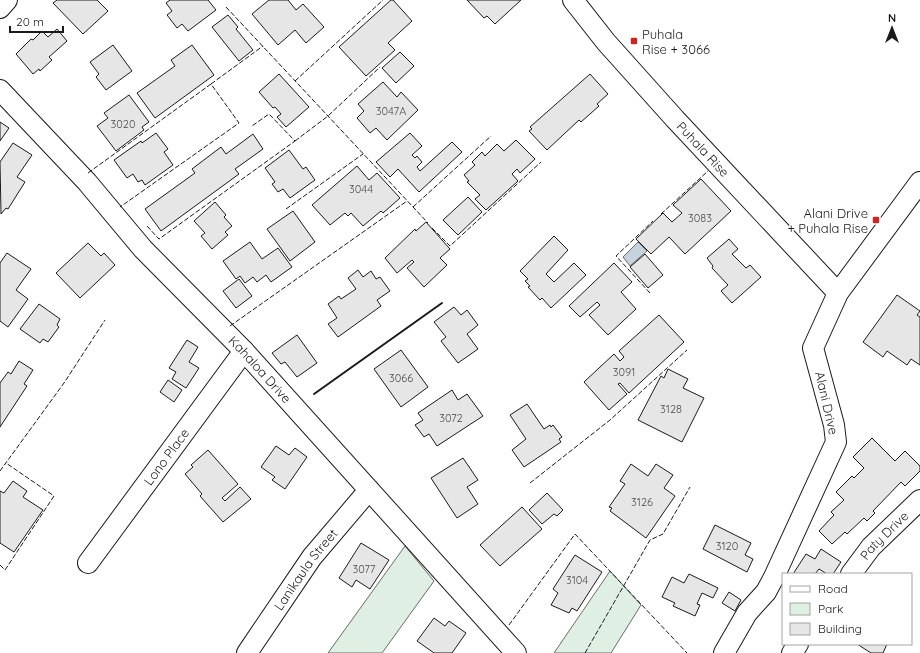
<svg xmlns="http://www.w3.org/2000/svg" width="920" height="653" viewBox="0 0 920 653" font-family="Quicksand,sans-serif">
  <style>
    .green { fill: #e0efe3; stroke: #6a6a6a }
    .water { fill: #c6d2dc; stroke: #6a6a6a }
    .building { fill: #e6e6e6; stroke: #1a1a1a }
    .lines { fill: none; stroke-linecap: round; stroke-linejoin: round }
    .minor-casing { stroke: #1a1a1a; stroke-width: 22 }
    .minor { stroke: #fff; stroke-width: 20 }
    .fence { stroke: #1a1a1a; stroke-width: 1; stroke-dasharray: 5 2; stroke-linecap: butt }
    .wall { stroke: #1a1a1a; stroke-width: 2 }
    .poi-dot { fill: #c62828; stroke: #fff; stroke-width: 1.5 }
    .labels { text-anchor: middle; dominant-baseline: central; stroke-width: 3; stroke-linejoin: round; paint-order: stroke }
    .number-label { font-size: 11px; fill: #4d4d4d }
    .poi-label { font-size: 13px; fill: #1a1a1a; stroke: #fff; text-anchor: start }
    .street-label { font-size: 13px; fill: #1a1a1a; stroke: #fff }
  </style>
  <rect width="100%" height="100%" fill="#fff"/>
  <!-- green -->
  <path class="green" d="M405 546 434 581 382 653H328Z
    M610 571 641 605 611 653H554Z"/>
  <!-- water -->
  <path class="water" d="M638 242 647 251 630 266 623 257Z"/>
  <!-- building -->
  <path class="building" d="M57 0H97L108 11 83 34 53 3Z
    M170 0H208L216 10 188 31 182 24 177 28 167 15 172 11 166 3Z
    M269 0H288L296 10 303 4 324 27 306 43 295 30 278 45 252 14Z
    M391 0H393L412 21 388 43 395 50 366 76 339 47Z
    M467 0H521L495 24 487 16 484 18Z
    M228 15 238 27 236 29 253 50 239 61 212 27Z
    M57 29 67 41 49 57 52 60 40 71 39 69 33 74 16 54 31 39 33 40 42 31 48 37Z
    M113 45 132 71 106 90 96 77 99 74 90 62Z
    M192 45 214 75 155 118 137 93 175 66 171 60Z
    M400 52 414 66 396 83 382 68Z
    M279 74 309 107 286 127 277 117 281 114 275 107 273 108 259 92Z
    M590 74 608 94 597 104 599 106 581 122 579 120 547 150 529 131 532 129 530 127Z
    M383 82 397 97 401 92 418 110 387 140 376 128 370 133 357 118 364 111 358 104Z
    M129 95 149 122 142 127 144 130 116 151 97 126 108 118 104 113Z
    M0 122 9 128 0 141Z
    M156 133 168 149 164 152 173 165 145 185 142 180 138 182 133 174 127 178 114 160 141 141 142 143Z
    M410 133 422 146 412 155 415 158 417 156 422 162 417 167 420 171 452 142 462 152 419 192 398 169 390 177 376 162Z
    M253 134 263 149 235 169 239 174 161 231 145 209 195 173 192 169 221 147 226 154Z
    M516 140 535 159 520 173 517 169 512 174 518 181 486 210 475 199 480 195 467 182 469 181 464 175 475 165 472 162 482 152 485 156 497 144 504 151Z
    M13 143 32 155 17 177 25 182 8 209 6 208 1 214 0 162Z
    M289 150 303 169 306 167 315 180 290 198 283 189 278 192 272 184 275 182 265 168Z
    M357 166 369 180 377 173 400 198 383 213 381 211 363 226 351 213 348 216 345 213 330 225 312 205Z
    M701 179 731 211 685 254 669 237 651 254 636 239 663 213 672 222 682 213 673 205Z
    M468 197 482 212 458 235 443 220Z
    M215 202 226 215 224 217 232 226 225 232 228 235 212 249 201 236 205 233 194 221Z
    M293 211 315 242 290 261 267 229Z
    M426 222 450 249 440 258 447 265 424 287 407 268 414 262 412 260 397 273 385 258 415 229 416 231Z
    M554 236 568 250 546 274 554 282 574 263 586 275 551 308 542 298 540 300 528 287 530 286 525 281 528 279 520 271Z
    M729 239 738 249 732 254 746 268 750 265 761 277 732 303 721 291 728 285 712 268 713 266 707 258Z
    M250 242 262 259 278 248 292 267 271 282 266 275 257 282 253 277 245 283 240 276 236 279 223 261Z
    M88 243 101 256 104 253 115 265 80 298 56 273Z
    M7 253 31 269 16 290 28 299 8 327 0 321V263Z
    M645 254 663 275 648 288 630 267Z
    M614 263 632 282 621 292 636 309 608 335 589 315 600 305 597 302 580 317 569 306Z
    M358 270 363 277 371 271 376 279 380 277 390 291 377 300 381 306 338 337 328 324 337 318 328 304 339 296 341 299 356 289 348 278Z
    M239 279 252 296 236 308 223 291Z
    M897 295 920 311 917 315 920 317V365L911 359 907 365 887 351 883 357 863 342Z
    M39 304 60 319 57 325 59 327 48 342 43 339 40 343 20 329Z
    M454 307 461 315 467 310 478 325 467 334 478 349 458 363 441 341 446 337 434 322Z
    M659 315 684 342 629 393 620 383 618 384 627 394 609 410 584 382 614 354 620 361 624 357 619 351Z
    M297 335 317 363 297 377 285 362 281 364 272 353Z
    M187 340 198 347 189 362 199 368 186 388 172 379 176 372 169 368Z
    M401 350 428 387 401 407 374 369Z
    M19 361 33 370 24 384 27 386 0 427V383L8 372 11 374Z
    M668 369 688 379 683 388 704 398 682 442 638 420 661 376 664 378Z
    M168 380 182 390 174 402 160 392Z
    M452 390 458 400 467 394 483 416 437 446 429 434 424 437 415 425 423 420 418 413Z
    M527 404 544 429 550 425 551 427 553 425 562 437 559 439 561 442 524 467 512 450 526 439 510 415Z
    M872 438 895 461 905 451 920 466V471L905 486 901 482 873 511 875 513 867 521 864 518 847 534 845 532 832 544 819 531 834 515 831 512 844 500 836 492 852 476 854 478 864 468 853 457Z
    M276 446 289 455 295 448 307 457 285 489 272 480 275 477 261 467Z
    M208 450 238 484 222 498 225 501 240 487 251 499 223 522 200 496 202 494 185 474 193 467 191 465Z
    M463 458 478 480 467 487 478 504 457 518 431 478Z
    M631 464 648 476 656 464 673 475 664 488 675 496 646 538 610 511 612 508 609 507 625 484 620 481Z
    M13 481 27 491 23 497 43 510 14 552 0 543V491L4 493Z
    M547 493 563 510 557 516 554 514 542 524 529 510Z
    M522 507 542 529 500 566 480 545Z
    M715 525 751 543 745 555 753 559 747 572 703 549Z
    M361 543 389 560 370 589 356 580 352 587 339 578Z
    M821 549 841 562 833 574H827L819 569 815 574H793L806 554 815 559Z
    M575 555 602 572 577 611 572 608 569 613 551 605 558 593 553 589Z
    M689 574 718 588 713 598 702 593 697 604 700 605 695 616 673 606 675 603 662 597 672 577 684 583Z
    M729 592 741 600 735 611 722 603Z
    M434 618 445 626 449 621 466 633 452 653H434L417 641Z
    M857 644H887L883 653H871Z"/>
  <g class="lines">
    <!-- minor casing -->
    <g class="minor-casing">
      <g id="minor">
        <path id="s1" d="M573 0 606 42 675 119 838 293"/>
        <path d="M0 8 7 0"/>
        <path id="s2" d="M0 90 87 182 143 249 244 351 516 653"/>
        <path id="s3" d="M88 563 244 351"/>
        <path id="s4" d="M851 574 871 547 920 500"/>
        <path id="s5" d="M247 653 312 557 369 490"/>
        <path d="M724 653 747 613 766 592 774 577 836 442 834 425 813 348 838 293 920 182"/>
        <path d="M792 653 798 644"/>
      </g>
    </g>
    <!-- minor -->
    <use href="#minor" class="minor"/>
    <!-- fence -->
    <path class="fence" d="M226 7 428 223
      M295 81 383 0
      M211 84 263 46
      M295 141 328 116 380 67
      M88 173 211 84 239 123 120 207
      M413 207 491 136
      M286 209 363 154
      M661 214 708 171
      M147 226 159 239 295 141 269 114 252 126
      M432 228 450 246 541 162
      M650 293 616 256 653 221
      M230 326 407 201
      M0 471 64 383 105 320
      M530 483 610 420 687 350
      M0 565 5 570 54 496 6 463
      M509 625 575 534 687 653
      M585 653 650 540 663 534 690 487"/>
    <!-- wall -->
    <path class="wall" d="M314 394 442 303"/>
  </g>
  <!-- markers -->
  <g class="poi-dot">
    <rect x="630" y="37" width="8" height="8" rx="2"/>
    <rect x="872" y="216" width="8" height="8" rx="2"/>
  </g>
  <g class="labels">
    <!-- number labels -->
    <g class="number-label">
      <text x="391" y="111">3047A</text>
      <text x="123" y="124">3020</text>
      <text x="361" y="189">3044</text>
      <text x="700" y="218">3083</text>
      <text x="624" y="372">3091</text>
      <text x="401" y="378">3066</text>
      <text x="671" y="409">3128</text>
      <text x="451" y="418">3072</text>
      <text x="642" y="502">3126</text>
      <text x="727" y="546">3120</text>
      <text x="364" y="569">3077</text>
      <text x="577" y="580">3104</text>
    </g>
    <!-- poi labels -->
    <g class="poi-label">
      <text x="642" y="34">Puhala<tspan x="642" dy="15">Rise + 3066</tspan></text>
      <text x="868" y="213" text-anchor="end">Alani Drive<tspan x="868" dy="15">+ Puhala Rise</tspan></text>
    </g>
    <!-- street labels -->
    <g class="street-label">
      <text stroke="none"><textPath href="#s1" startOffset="198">Puhala Rise</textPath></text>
      <text stroke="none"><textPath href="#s2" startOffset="382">Kahaloa Drive</textPath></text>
      <text transform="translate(827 403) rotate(77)">Alani Drive</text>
      <text stroke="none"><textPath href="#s3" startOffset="132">Lono Place</textPath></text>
      <text stroke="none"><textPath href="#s4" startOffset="51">Paty Drive</textPath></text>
      <text stroke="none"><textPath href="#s5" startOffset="102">Lanikaula Street</textPath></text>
    </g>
  </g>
  <!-- legend -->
  <rect x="782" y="573" width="130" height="72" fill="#ffffff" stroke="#a3a3a3"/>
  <rect x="790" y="586" width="20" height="6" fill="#ffffff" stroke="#a3a3a3"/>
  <text x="818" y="593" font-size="12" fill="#1a1a1a">Road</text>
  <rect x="790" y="603" width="20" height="12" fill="#e0efe3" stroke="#a3a3a3"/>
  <text x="818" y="613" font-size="12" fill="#1a1a1a">Park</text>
  <rect x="790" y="623" width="20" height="12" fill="#e6e6e6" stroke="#a3a3a3"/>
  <text x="818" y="633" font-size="12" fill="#1a1a1a">Building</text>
  <!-- north arrow -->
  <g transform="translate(892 28)" stroke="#ffffff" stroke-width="3" paint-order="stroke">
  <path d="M0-3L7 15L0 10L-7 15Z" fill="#1a1a1a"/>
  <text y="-6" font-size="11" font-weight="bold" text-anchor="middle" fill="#1a1a1a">N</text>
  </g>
  <!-- scale -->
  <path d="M10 26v6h53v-6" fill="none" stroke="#1a1a1a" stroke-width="2"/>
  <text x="16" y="26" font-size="12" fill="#1a1a1a" stroke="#ffffff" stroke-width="3" paint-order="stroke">20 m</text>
</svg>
